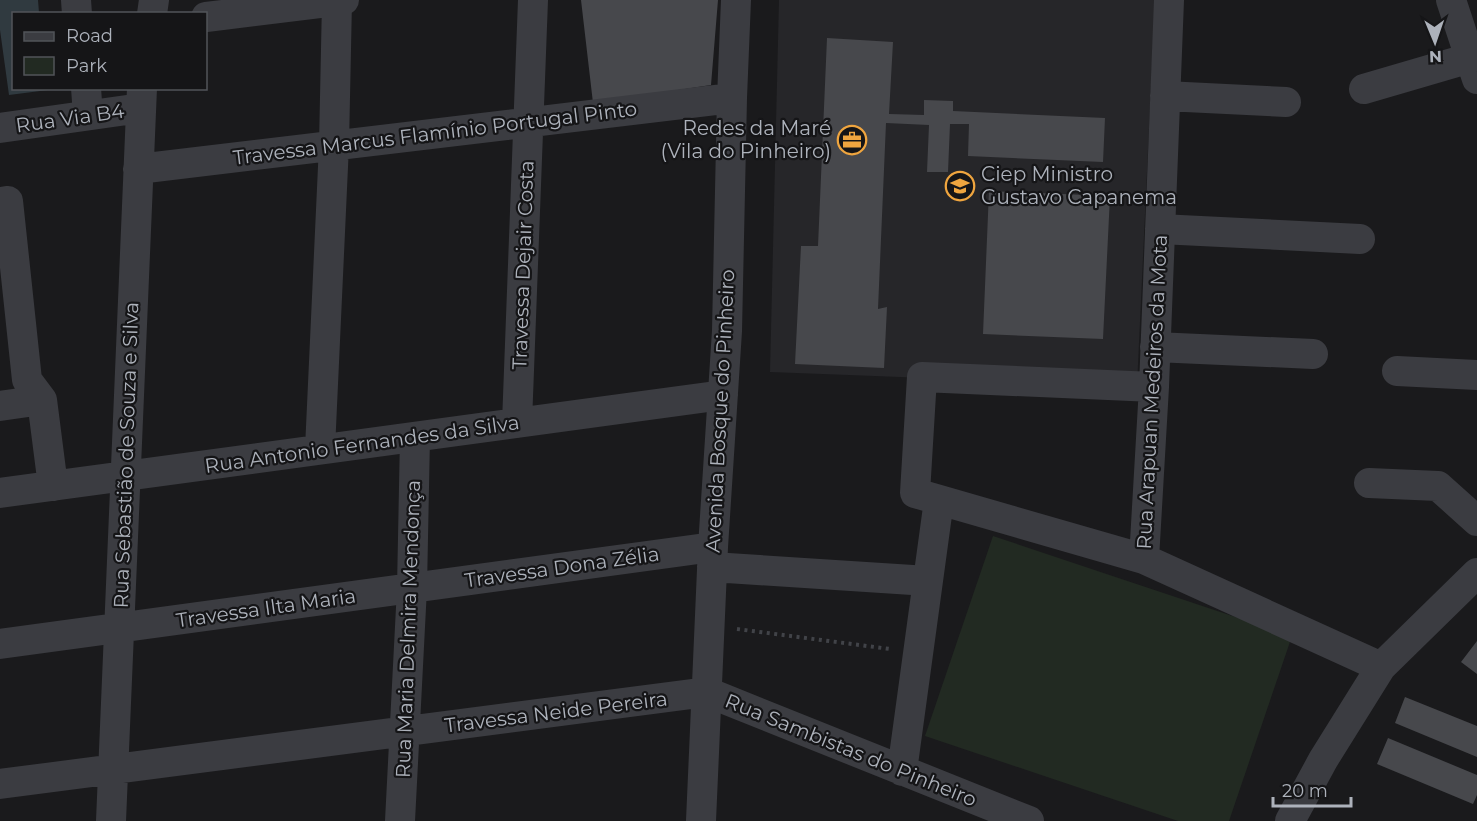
<svg xmlns="http://www.w3.org/2000/svg" width="1477" height="821" viewBox="0 0 1477 821" font-family="Montserrat,sans-serif">
  <style>
    .built { fill: #262629 }
    .green { fill: #222a22 }
    .water { fill: #303a40 }
    .building { fill: #47484c }
    .lines { fill: none; stroke-linecap: round; stroke-linejoin: round }
    .path { stroke: #414348; stroke-width: 4; stroke-dasharray: 3 4.5; stroke-linecap: butt }
    .minor { stroke: #3b3c41; stroke-width: 30 }
    .labels { text-anchor: middle; dominant-baseline: central; stroke-width: 4.5; stroke-linejoin: round; paint-order: stroke }
    .street-label { font-size: 20px; fill: #adb2bb; stroke: #151517 }
    .poi-label { font-size: 20px; fill: #adb2bb; stroke: #151517; text-anchor: end }
  </style>
  <rect width="100%" height="100%" fill="#1a1a1c"/>
  <!-- built -->
  <path class="built" d="M779 0H1155L1137 386 770 372Z"/>
  <!-- green -->
  <path class="green" d="M993 536 1292 636 1229 821H1178L925 736Z"/>
  <!-- water -->
  <path class="water" d="M0 0H38L39 13 14 14V88L48 90 9 95 0 30Z"/>
  <!-- building -->
  <path class="building" d="M581 0H718L711 85 593 103Z
    M827 38 893 42 889 114 924 115V100L953 101V111L1105 118 1103 162 968 156 969 124H950L948 172H927L929 125 886 123 878 309 887 307 884 368 795 364 801 246H818Z
    M989 191 1110 196 1103 339 983 334Z
    M1477 641V674L1461 662Z
    M1405 697 1477 726V757L1395 723Z
    M1388 738 1477 775V795L1473 804 1377 764Z"/>
  <g class="lines">
    <!-- path -->
    <path class="path" d="M737 629 890 649"/>
    <!-- minor -->
    <path class="minor" d="M76 0 77 14
      M1169 0 1154 387 1144 559 1381 667
      M1451 0 1477 79
      M152 14 154 0
      M206 17 344 0
      M86 88 88 115
      M1364 89 1470 58
      M1165 96 1286 102
      M0 128 141 108
      M138 169 732 98
      M0 202 8 201 27 380 42 400 53 486
      M1160 229 1360 239
      M1155 347 1313 354
      M1397 371 1477 375
      M0 406 42 400
      M517 423 533 0
      M320 449 334 145 337 1
      M1369 483 1438 486 1477 521
      M0 493 723 395
      M1144 559 915 493 922 377 1154 387
      M712 567 928 581
      M0 644 713 547
      M902 771 939 500
      M0 784 707 692 1029 821
      M111 821 142 88
      M400 821 412 588 415 437
      M701 821 713 547 727 331 732 98 736 0
      M1290 821 1323 760 1381 667 1477 573"/>
  </g>
  <!-- icons -->
  <defs>
    <g id="office-ring" transform="scale(1.5)"><circle r="9.5" fill="#151517" stroke="#efa53f" stroke-width="1.5"/><path d="M-6-3h4V-5.5h4V-3h4V5H-6ZM-1-4.5V-3h2v-1.5ZM-6 0V1H6V0Z" fill="#efa53f"/></g>
    <g id="school-ring" transform="scale(1.5)"><circle r="9.5" fill="#151517" stroke="#efa53f" stroke-width="1.5"/><path d="M0-5L7-2L0 1L-7-2ZM-4 1L0 2.5L4 1V4Q0 6-4 4Z" fill="#efa53f"/></g>
  </defs>
  <g fill-rule="evenodd">
    <use href="#office-ring" x="852" y="140"/>
    <use href="#school-ring" x="960" y="186"/>
  </g>
  <g class="labels">
    <!-- street labels -->
    <g class="street-label">
      <text transform="translate(70 118) rotate(-8)">Rua Via B4</text>
      <text transform="translate(435 133) rotate(-7)">Travessa Marcus Flamínio Portugal Pinto</text>
      <text transform="translate(523 265) rotate(-88)">Travessa Dejair Costa</text>
      <text transform="translate(1152 392) rotate(-87)">Rua Arapuan Medeiros da Mota</text>
      <text transform="translate(720 411) rotate(-87)">Avenida Bosque do Pinheiro</text>
      <text transform="translate(362 444) rotate(-8)">Rua Antonio Fernandes da Silva</text>
      <text transform="translate(126 455) rotate(-88)">Rua Sebastião de Souza e Silva</text>
      <text transform="translate(562 567) rotate(-8)">Travessa Dona Zélia</text>
      <text transform="translate(266 608) rotate(-8)">Travessa Ilta Maria</text>
      <text transform="translate(408 629) rotate(-88)">Rua Maria Delmira Mendonça</text>
      <text transform="translate(556 712) rotate(-7)">Travessa Neide Pereira</text>
      <text transform="translate(851 750) rotate(22)">Rua Sambistas do Pinheiro</text>
    </g>
    <!-- poi labels -->
    <g class="poi-label">
      <text x="831" y="128">Redes da Maré<tspan x="831" dy="23">(Vila do Pinheiro)</tspan></text>
      <text x="981" y="174" text-anchor="start">Ciep Ministro<tspan x="981" dy="23">Gustavo Capanema</tspan></text>
    </g>
  </g>
  <!-- legend -->
  <rect x="12" y="12" width="195" height="78" fill="#151517" stroke="#525459" stroke-width="1.5"/>
  <rect x="24" y="32" width="30" height="9" fill="#3b3c41" stroke="#525459" stroke-width="1.5"/>
  <text x="66" y="42" font-size="18" fill="#adb2bb">Road</text>
  <rect x="24" y="57" width="30" height="18" fill="#222a22" stroke="#525459" stroke-width="1.5"/>
  <text x="66" y="72" font-size="18" fill="#adb2bb">Park</text>
  <!-- north arrow -->
  <g transform="translate(1435 42) rotate(178)" stroke="#151517" stroke-width="4.5" paint-order="stroke">
  <path d="M0-4.5L10 22L0 15L-10 22Z" fill="#adb2bb"/>
  <text y="-9" font-size="16" font-weight="bold" text-anchor="middle" fill="#adb2bb">N</text>
  </g>
  <!-- scale -->
  <path d="M1273 797v9h78v-9" fill="none" stroke="#adb2bb" stroke-width="3"/>
  <text x="1282" y="797" font-size="18" fill="#adb2bb" stroke="#151517" stroke-width="4.5" paint-order="stroke">20 m</text>
</svg>
